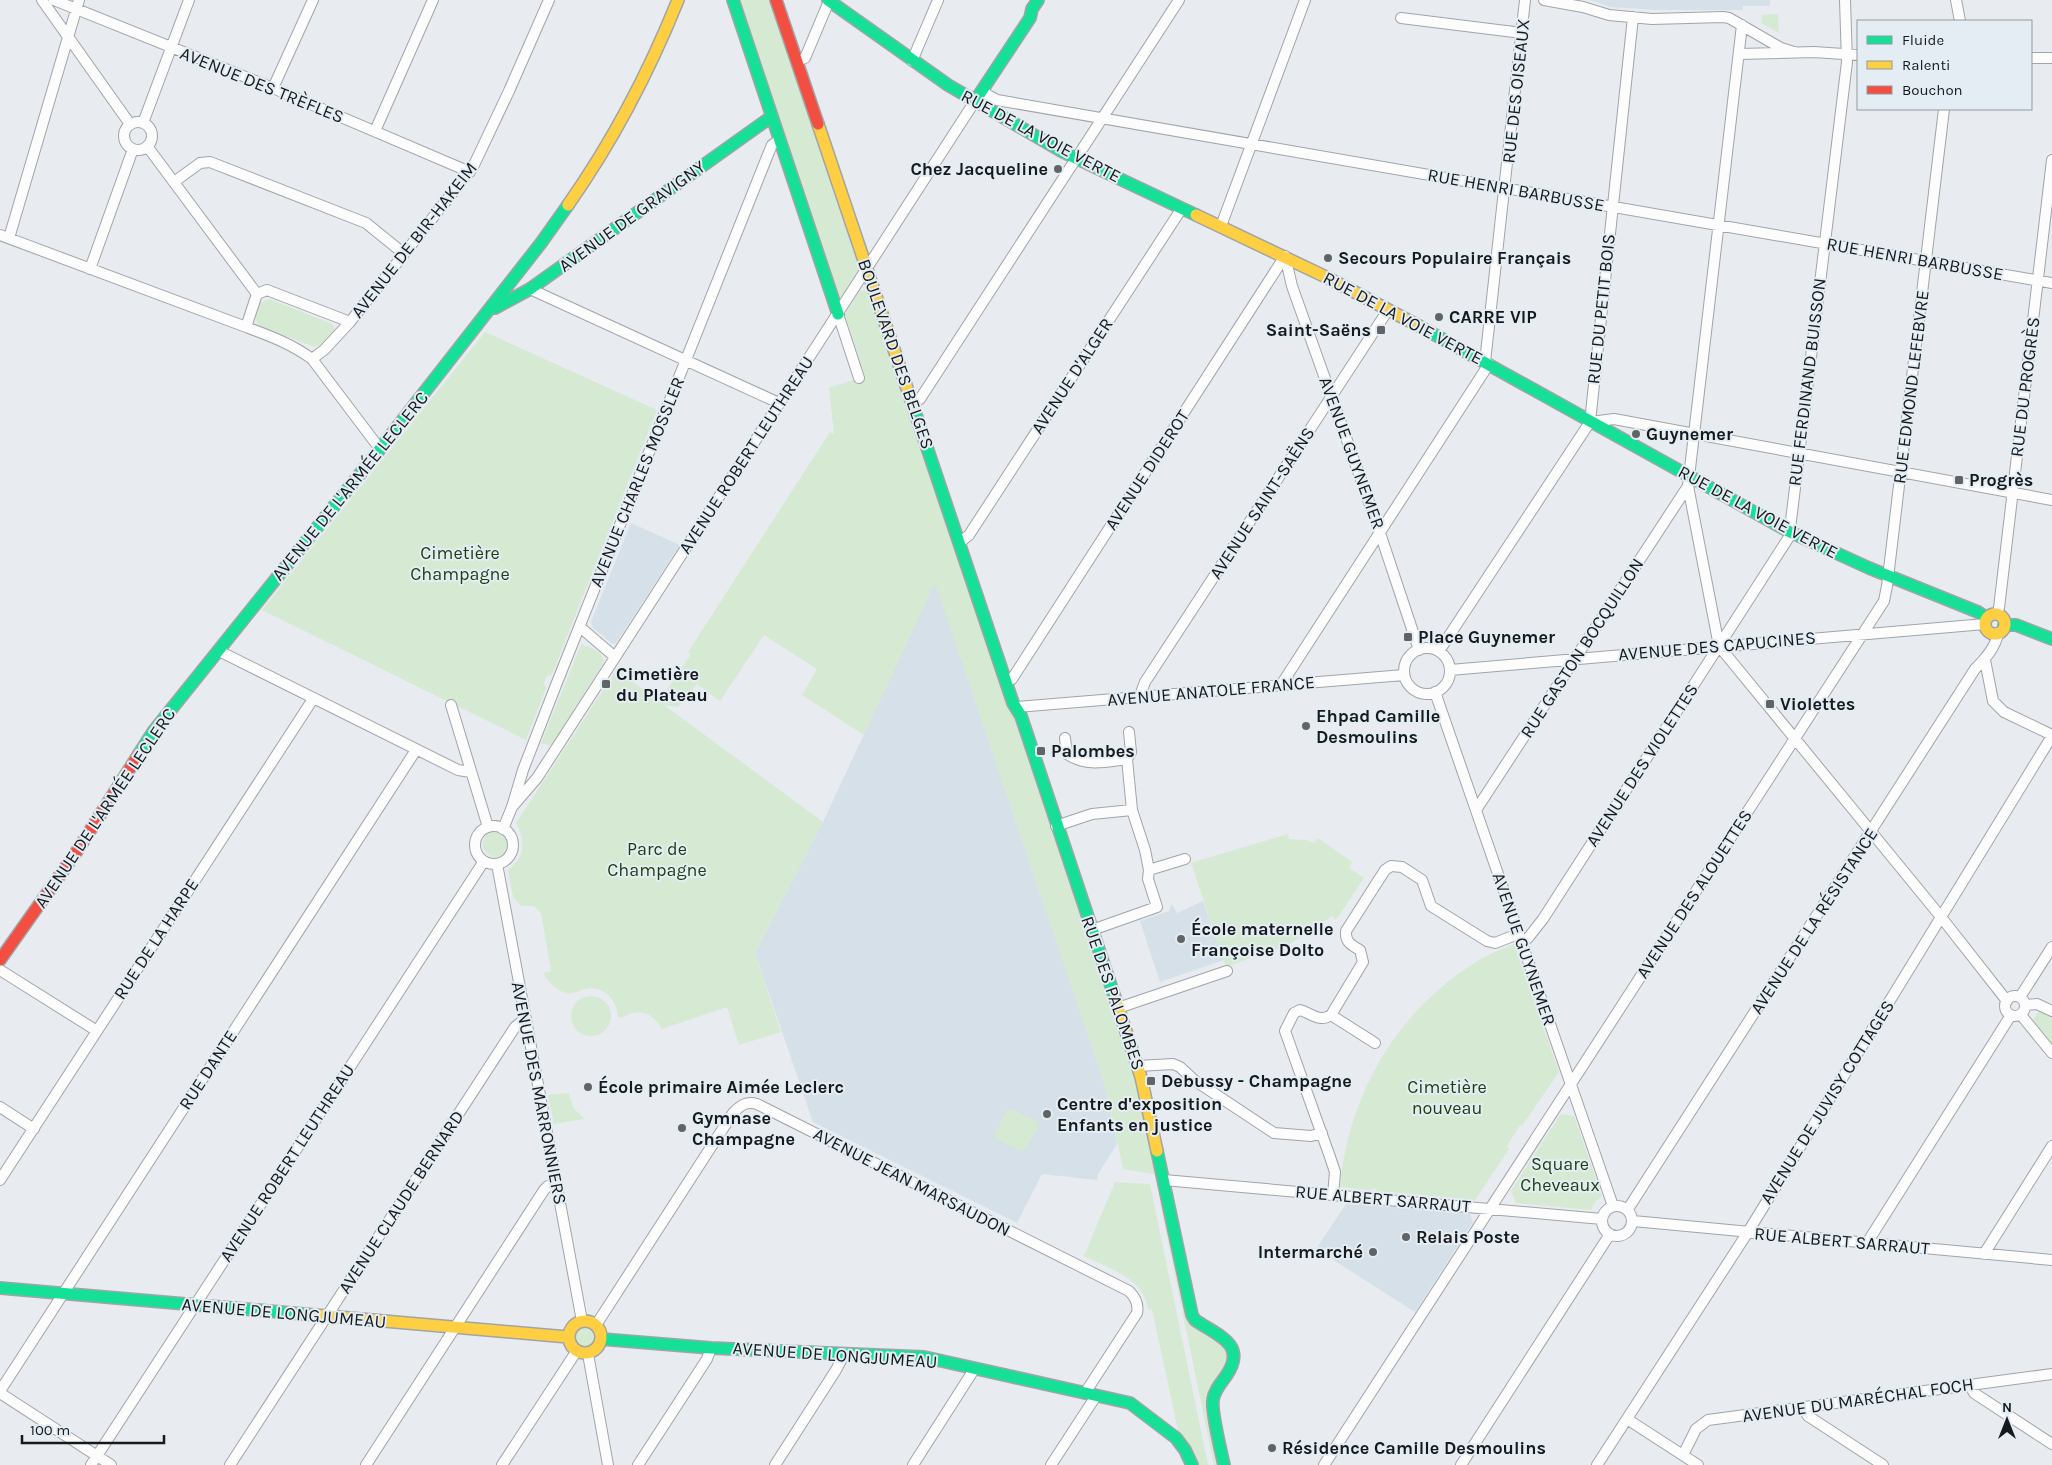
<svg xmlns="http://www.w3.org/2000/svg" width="2052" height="1465" viewBox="0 0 2052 1465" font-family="Karla,sans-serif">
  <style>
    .built { fill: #d6e0e8 }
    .green { fill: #d5e9d3 }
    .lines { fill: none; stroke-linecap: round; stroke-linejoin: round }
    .street-casing { stroke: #a1a4a7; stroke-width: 12 }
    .fast-casing { stroke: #a1a4a7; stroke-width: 14 }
    .slow-casing { stroke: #a1a4a7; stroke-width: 14 }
    .jam-casing { stroke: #a1a4a7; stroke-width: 14 }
    .street { stroke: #fcfcfd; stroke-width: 10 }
    .fast { stroke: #16e098; stroke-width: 11 }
    .slow { stroke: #ffcf43; stroke-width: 11 }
    .jam { stroke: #f24e42; stroke-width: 11 }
    .poi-dot { fill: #606466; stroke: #e4edf4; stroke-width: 2 }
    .labels { text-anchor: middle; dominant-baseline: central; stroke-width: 4; stroke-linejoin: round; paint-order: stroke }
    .street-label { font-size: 18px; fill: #161a1c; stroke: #e4edf4 }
    .poi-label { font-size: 18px; font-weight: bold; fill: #161a1c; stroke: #e4edf4; text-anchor: start }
    .park-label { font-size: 18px; fill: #1a3e0c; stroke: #e4edf4 }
  </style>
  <rect width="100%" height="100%" fill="#e8ecf0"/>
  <!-- built -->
  <path class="built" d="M1590 0H1770V6H1743V10H1655L1611 7Z
    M631 523 680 545 616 643 612 644 593 628 591 622Z
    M935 582 1105 1085 1117 1144 1098 1174 1097 1180 1042 1174 1017 1223 813 1122 755 953 823 822Z
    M1203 901 1224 960 1160 982 1140 921 1169 911 1172 904 1177 913Z
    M1348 1201 1470 1214 1473 1222 1415 1312 1316 1249Z"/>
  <!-- green -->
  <path class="green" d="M736 0H771L861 265 842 297 839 296Z
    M1778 14 1779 33 1761 23 1762 15Z
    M860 290 868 291 1016 716 1134 1066 1156 1172 1153 1174 1123 1169 1105 1085 935 583 864 735 802 695 817 669 764 635 720 701 697 684 678 707 664 705 823 822 755 953 781 1032 739 1045 727 1007 662 1029C653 1012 638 1007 621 1018L618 1017C617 999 603 985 585 989 580 990 575 993 570 993 557 993 549 982 543 973L551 971 541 913 534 906H521L513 897 508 870C525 858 526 841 516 823L617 669 659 702 691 654 688 652 830 432 834 434 829 388 865 376 845 315Z
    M269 299 330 323 333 325 334 330 323 344 314 347 260 326C252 319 257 312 260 303Z
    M485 332 657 410 552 674 546 677 544 683 546 688 526 740 262 610Z
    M581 645C592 647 602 651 604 662L551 746 541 743Z
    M483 844a13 13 0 1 1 26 0a13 13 0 1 1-26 0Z
    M1288 834 1289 839 1306 840 1314 843 1318 838 1352 862 1349 868 1364 878 1336 920 1332 916 1290 944 1226 967 1191 863Z
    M1514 944 1559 1072 1522 1126 1520 1125 1507 1146 1509 1149 1475 1200 1378 1191 1375 1188 1369 1190 1340 1187C1348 1097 1395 1013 1473 964 1485 956 1500 950 1514 944Z
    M571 1016a20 20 0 1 1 40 0a20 20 0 1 1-40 0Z
    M2039 1011 2052 1017V1044L2033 1020Z
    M569 1093 573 1107 584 1119 554 1124 548 1095Z
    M1012 1110 1036 1121 1038 1127 1026 1149 1021 1151 997 1139 995 1134 1006 1111Z
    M1561 1114 1574 1116 1602 1196 1595 1202 1591 1210 1516 1203 1511 1191Z
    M1115 1182 1150 1184 1208 1465H1198L1176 1433 1178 1430 1152 1309 1148 1310C1145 1278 1109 1269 1084 1256Z
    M1165 1202 1188 1315 1225 1345 1231 1356 1209 1393 1219 1465H1214L1160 1203Z
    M574 1338a10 10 0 1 1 20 0a10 10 0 1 1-20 0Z"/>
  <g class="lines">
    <!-- street casing -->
    <g class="street-casing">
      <path id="street" d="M42 0 130 124
        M54 0 273 88 470 172
        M1544 0 1583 7 1609 15 1652 19 1723 17 1729 18 1781 48 1794 52
        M1956 0 1960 21
        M1401 18 1522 33
        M1742 25 1689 477 1688 486 1719 646 1941 917 2007 1001
        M1739 54 1814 52 1858 55
        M2031 58H2052
        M797 61 805 58 829 1
        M912 61 938 0
        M273 88 313 0
        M983 90 988 95 997 100 2052 283
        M124 136a14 14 0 1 1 28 0a14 14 0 1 1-28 0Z
        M143 123 189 0
        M375 131 433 0
        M147 146 257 294
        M174 182 200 163 210 162 366 223 403 253
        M1221 226 1305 0
        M0 235 246 327
        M9 238 79 0
        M1285 256 1292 286 1380 533 1419 650
        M90 269 133 149
        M530 289 779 403
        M838 314 859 378
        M350 322 267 290 257 294 246 327C270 336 292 344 312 359L380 449
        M312 359 324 350 350 322 473 167 509 91 549 0
        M1485 362 1525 0
        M913 404 920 399 1179 0
        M1590 422 1633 17
        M1591 422 1614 419 2052 500
        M959 543 969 535 1182 208
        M1997 614 1999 608 2052 160
        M580 627 615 657
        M1404 671a23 23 0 1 1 46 0a23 23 0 1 1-46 0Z
        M219 651 458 770 471 772
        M1439 651 1590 422
        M1985 660 1993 701 2004 712 2052 735
        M1450 670 1985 624
        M1007 682 1012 679 1285 256
        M1281 685 1489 364
        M1435 692 1613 1206
        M1139 698 1145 682 1388 310
        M451 705 488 827
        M1017 707 1404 675
        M1065 738 1067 754C1087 767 1104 762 1127 759
        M512 807 537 778 975 101
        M1476 810 1688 486
        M1056 826 1092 814 1132 810
        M475 845a19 19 0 1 1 38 0a19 19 0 1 1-38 0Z
        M503 829 512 807 523 770 556 685 769 152 772 145 779 140
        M497 864 582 1321
        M1149 870 1185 859
        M1092 930 1157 907 1148 879 1149 870 1145 850 1132 810 1127 759 1131 752 1129 732
        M1521 942 1528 938 1543 919 1789 537 1847 62 1845 0
        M0 970 97 1031
        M2005 1006a10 10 0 1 1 20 0a10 10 0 1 1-20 0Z
        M2020 997 2052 947
        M2025 1005 2037 1004 2052 1011
        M1118 1008 1227 971
        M1331 1015 1375 1043
        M2021 1015 2052 1053
        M1138 1066 1173 1064 1180 1067 1194 1080 1274 1133 1311 1136 1322 1133
        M0 1107 34 1129
        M0 1180 313 699
        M1164 1180 1602 1219
        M1333 1195 1335 1172 1330 1157 1285 1031 1294 1013 1300 1010C1311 1013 1319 1023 1331 1015L1363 962 1360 950C1351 945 1345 942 1346 931L1385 870 1391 866 1402 867 1422 880 1431 906 1487 941 1495 943 1518 934
        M1602 1221a15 15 0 1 1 30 0a15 15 0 1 1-30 0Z
        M1628 1209 1975 669C1985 659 1996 647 1998 633
        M1633 1221 2052 1260
        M1867 1243 2011 1015
        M1984 1254 2052 1146
        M596 1325 733 1113C741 1105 746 1101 757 1104L1129 1291C1135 1297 1139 1304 1137 1313L1085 1393
        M588 1354 608 1465
        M1970 1385 1974 1393 2052 1444
        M0 1391 416 750
        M0 1393 111 1465
        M1803 1408 1808 1416 1883 1465
        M1627 1419 1698 1465
        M1683 1455 1696 1429 1708 1420 2052 1374
        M91 1465 484 861
        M230 1465 515 1027 526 1018
        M366 1465 544 1190 548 1186 556 1183
        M502 1465 576 1352
        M638 1465 707 1359 711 1348
        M775 1465 836 1370 845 1353
        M913 1465 975 1368
        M1051 1465 1096 1396
        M1324 1465 1884 601 1887 586 1944 109
        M1461 1465 1610 1234
        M1597 1465 1748 1232 2052 736"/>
    </g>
    <!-- fast casing -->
    <g class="fast-casing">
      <path id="fast" d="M733 0 838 314
        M828 0 948 85 1063 152 1196 215
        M975 101 1030 18 1032 9 1038 0
        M495 308 530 289 771 117
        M1419 326 1788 531 1869 568 1978 612 1987 618
        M913 406 1013 703 1021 716 1115 998
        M2004 625H2016L2052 639
        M139 754 153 732 380 449 541 243 568 205
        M1157 1151 1192 1315 1195 1320C1218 1336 1248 1344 1226 1376 1221 1383 1214 1391 1213 1400 1211 1411 1221 1451 1224 1465
        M0 1288 315 1315
        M601 1339 711 1348 924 1357 1130 1403 1176 1438 1185 1450 1192 1465"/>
    </g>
    <!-- slow casing -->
    <g class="slow-casing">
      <path id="slow" d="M818 124 913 406
        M568 205C613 141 649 72 678 0
        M1196 215 1326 277 1419 326
        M1985 624a10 10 0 1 1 20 0a10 10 0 1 1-20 0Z
        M1115 998 1141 1077 1157 1151
        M315 1315 568 1337
        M569 1337a16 16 0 1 1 32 0a16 16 0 1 1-32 0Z"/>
    </g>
    <!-- jam casing -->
    <g class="jam-casing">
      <path id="jam" d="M776 0 818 124
        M0 960 77 851 139 754"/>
    </g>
    <!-- street -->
    <use href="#street" class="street"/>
    <!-- fast -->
    <use href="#fast" class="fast"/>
    <!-- slow -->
    <use href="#slow" class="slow"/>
    <!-- jam -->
    <use href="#jam" class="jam"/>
  </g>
  <!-- markers -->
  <g class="poi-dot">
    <circle cx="1058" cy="169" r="5"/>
    <circle cx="1328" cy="258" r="5"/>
    <circle cx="1439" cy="317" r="5"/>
    <rect x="1376" y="325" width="10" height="10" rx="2.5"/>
    <circle cx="1636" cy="434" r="5"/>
    <rect x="1954" y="475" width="10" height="10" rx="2.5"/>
    <rect x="1403" y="632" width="10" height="10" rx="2.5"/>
    <rect x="601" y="679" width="10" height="10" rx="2.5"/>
    <rect x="1765" y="699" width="10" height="10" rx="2.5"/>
    <circle cx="1306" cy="726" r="5"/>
    <rect x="1036" y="746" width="10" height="10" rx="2.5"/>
    <circle cx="1181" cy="939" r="5"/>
    <rect x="1146" y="1076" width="10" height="10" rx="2.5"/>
    <circle cx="588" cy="1087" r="5"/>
    <circle cx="1047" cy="1114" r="5"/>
    <circle cx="682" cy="1128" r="5"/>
    <circle cx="1406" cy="1237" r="5"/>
    <circle cx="1373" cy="1252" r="5"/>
    <circle cx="1272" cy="1448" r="5"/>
  </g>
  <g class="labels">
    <!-- street labels -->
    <g class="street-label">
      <text transform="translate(262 85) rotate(22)">AVENUE DES TRÈFLES</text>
      <text transform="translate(1516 91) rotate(-84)">RUE DES OISEAUX</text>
      <text transform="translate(1041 136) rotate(28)">RUE DE LA VOIE VERTE</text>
      <text transform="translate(1516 190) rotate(10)">RUE HENRI BARBUSSE</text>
      <text transform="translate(632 216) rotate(-36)">AVENUE DE GRAVIGNY</text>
      <text transform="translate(414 240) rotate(-52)">AVENUE DE BIR-HAKEIM</text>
      <text transform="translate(1915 259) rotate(10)">RUE HENRI BARBUSSE</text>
      <text transform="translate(1601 309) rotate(-84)">RUE DU PETIT BOIS</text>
      <text transform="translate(1403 318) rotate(28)">RUE DE LA VOIE VERTE</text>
      <text transform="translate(896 354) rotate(71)">BOULEVARD DES BELGES</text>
      <text transform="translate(1072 376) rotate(-57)">AVENUE D'ALGER</text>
      <text transform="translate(1807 382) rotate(-83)">RUE FERDINAND BUISSON</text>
      <text transform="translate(1911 387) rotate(-83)">RUE EDMOND LEFEBVRE</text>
      <text transform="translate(2025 387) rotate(-83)">RUE DU PROGRÈS</text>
      <text transform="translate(1352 453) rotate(70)">AVENUE GUYNEMER</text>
      <text transform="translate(746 455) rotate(-57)">AVENUE ROBERT LEUTHREAU</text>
      <text transform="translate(1147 470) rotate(-57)">AVENUE DIDEROT</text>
      <text transform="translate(637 482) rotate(-68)">AVENUE CHARLES MOSSLER</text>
      <text transform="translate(350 486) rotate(-51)">AVENUE DE L'ARMÉE LECLERC</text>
      <text transform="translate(1262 503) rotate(-57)">AVENUE SAINT-SAËNS</text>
      <text transform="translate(1758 512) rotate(28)">RUE DE LA VOIE VERTE</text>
      <text transform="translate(1717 646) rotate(-5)">AVENUE DES CAPUCINES</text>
      <text transform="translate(1582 648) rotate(-57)">RUE GASTON BOCQUILLON</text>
      <text transform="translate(1211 691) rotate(-5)">AVENUE ANATOLE FRANCE</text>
      <text transform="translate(1642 765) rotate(-57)">AVENUE DES VIOLETTES</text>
      <text transform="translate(105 808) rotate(-56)">AVENUE DE L'ARMÉE LECLERC</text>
      <text transform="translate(1694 894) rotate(-57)">AVENUE DES ALOUETTES</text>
      <text transform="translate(1814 921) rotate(-57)">AVENUE DE LA RÉSISTANCE</text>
      <text transform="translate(156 939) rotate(-57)">RUE DE LA HARPE</text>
      <text transform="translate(1524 949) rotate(71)">AVENUE GUYNEMER</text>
      <text transform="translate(1113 993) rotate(71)">RUE DES PALOMBES</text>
      <text transform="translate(208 1070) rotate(-57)">RUE DANTE</text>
      <text transform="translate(539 1093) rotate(79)">AVENUE DES MARRONNIERS</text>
      <text transform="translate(1827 1102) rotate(-58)">AVENUE DE JUVISY COTTAGES</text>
      <text transform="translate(287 1163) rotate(-57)">AVENUE ROBERT LEUTHREAU</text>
      <text transform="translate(912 1182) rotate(27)">AVENUE JEAN MARSAUDON</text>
      <text transform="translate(1383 1199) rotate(5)">RUE ALBERT SARRAUT</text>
      <text transform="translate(401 1202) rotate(-57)">AVENUE CLAUDE BERNARD</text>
      <text transform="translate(1842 1241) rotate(5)">RUE ALBERT SARRAUT</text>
      <text transform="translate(284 1313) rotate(5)">AVENUE DE LONGJUMEAU</text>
      <text transform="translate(835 1355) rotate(4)">AVENUE DE LONGJUMEAU</text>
      <text transform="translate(1858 1400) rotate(-8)">AVENUE DU MARÉCHAL FOCH</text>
    </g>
    <!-- poi labels -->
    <g class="poi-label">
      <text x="1048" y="169" text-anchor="end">Chez Jacqueline</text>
      <text x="1338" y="258">Secours Populaire Français</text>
      <text x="1449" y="317">CARRE VIP</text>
      <text x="1371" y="330" text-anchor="end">Saint-Saëns</text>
      <text x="1646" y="434">Guynemer</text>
      <text x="1969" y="480">Progrès</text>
      <text x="1418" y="637">Place Guynemer</text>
      <text x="616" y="674">Cimetière<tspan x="616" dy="21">du Plateau</tspan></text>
      <text x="1780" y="704">Violettes</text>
      <text x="1316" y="716">Ehpad Camille<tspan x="1316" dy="21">Desmoulins</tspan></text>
      <text x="1051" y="751">Palombes</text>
      <text x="1191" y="929">École maternelle<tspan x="1191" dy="21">Françoise Dolto</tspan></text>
      <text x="1161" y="1081">Debussy - Champagne</text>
      <text x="598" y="1087">École primaire Aimée Leclerc</text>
      <text x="1057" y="1104">Centre d'exposition<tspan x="1057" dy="21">Enfants en justice</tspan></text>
      <text x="692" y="1118">Gymnase<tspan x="692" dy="21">Champagne</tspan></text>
      <text x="1416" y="1237">Relais Poste</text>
      <text x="1363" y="1252" text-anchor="end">Intermarché</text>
      <text x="1282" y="1448">Résidence Camille Desmoulins</text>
    </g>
    <!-- park labels -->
    <g class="park-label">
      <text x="460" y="553">Cimetière<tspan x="460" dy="21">Champagne</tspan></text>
      <text x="657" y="849">Parc de<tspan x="657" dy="21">Champagne</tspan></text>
      <text x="1447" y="1087">Cimetière<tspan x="1447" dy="21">nouveau</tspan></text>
      <text x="1560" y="1164">Square<tspan x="1560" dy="21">Cheveaux</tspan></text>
    </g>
  </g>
  <!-- legend -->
  <rect x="1857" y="20" width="175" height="90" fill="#e4edf4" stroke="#92999e"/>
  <rect x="1867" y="36" width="25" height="8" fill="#16e098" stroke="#92999e"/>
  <text x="1902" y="45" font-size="15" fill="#161a1c">Fluide</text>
  <rect x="1867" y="61" width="25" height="8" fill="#ffcf43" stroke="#92999e"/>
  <text x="1902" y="70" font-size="15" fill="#161a1c">Ralenti</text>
  <rect x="1867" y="86" width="25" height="8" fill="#f24e42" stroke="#92999e"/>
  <text x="1902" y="95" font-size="15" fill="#161a1c">Bouchon</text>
  <!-- north arrow -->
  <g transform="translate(2007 1420)" stroke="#e4edf4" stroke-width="4" paint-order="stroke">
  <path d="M0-4L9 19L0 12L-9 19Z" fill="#161a1c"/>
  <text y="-8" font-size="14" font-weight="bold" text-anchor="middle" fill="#161a1c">N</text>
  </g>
  <!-- scale -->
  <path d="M22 1435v8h142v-8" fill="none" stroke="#161a1c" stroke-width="2.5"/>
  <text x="30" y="1435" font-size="15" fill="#161a1c" stroke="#e4edf4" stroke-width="4" paint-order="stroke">100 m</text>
</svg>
